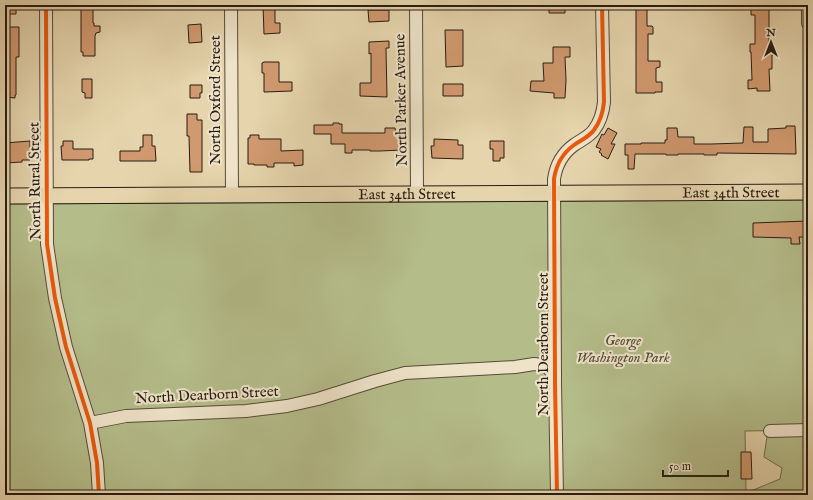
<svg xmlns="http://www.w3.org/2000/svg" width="813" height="500" viewBox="0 0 813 500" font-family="'IM FELL English',serif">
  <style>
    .green { fill: #b4bd8a; stroke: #6e6c4e }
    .building { fill: #d1996f; stroke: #281c12 }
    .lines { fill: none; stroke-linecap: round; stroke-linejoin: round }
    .minor-casing { stroke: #574a38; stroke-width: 14 }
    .major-casing { stroke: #281c12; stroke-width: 17 }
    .minor { stroke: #eee3c9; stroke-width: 12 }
    .major { stroke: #e5d4ac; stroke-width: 15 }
    .cycleway-casing { stroke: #eee3c9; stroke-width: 6 }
    .cycleway { stroke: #e8590c; stroke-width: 4 }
    .labels { text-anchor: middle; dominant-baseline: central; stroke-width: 4; stroke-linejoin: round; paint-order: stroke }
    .street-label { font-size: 15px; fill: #281c12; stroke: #eee3c9 }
    .park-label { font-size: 15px; font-style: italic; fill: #524c36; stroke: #eee3c9 }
  </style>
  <rect width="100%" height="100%" fill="#e5d4ac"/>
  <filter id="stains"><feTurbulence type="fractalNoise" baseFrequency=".005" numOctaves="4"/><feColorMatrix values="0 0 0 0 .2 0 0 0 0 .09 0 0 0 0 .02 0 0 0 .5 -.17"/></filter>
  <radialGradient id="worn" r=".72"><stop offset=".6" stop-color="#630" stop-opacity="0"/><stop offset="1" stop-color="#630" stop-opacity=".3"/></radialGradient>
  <!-- green -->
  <path class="green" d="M808 200V430L745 431 746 493 780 479 782 468 764 457 767 436H808V495H5V204Z"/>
  <!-- building -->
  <path class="building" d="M5 5H16V14H5Z
    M81 5H93V23H94V26H100V32L96 33 95 36V56H83V52H81Z
    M263 5H275V23H280V33L264 34Z
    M549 5H565V13H549Z
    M636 5H647V26H652L653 27V34H648V61H660V67L656 68V82H662V92H655V93H636Z
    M751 5H769V45H772L773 55H772V69H769L770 91H757V88L748 89V80H752L751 52H750V44H755V15H751Z
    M368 10H389V21L369 22Z
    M201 24 202 42 189 43 188 25Z
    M5 27H19V57H16V95H15V98L5 97Z
    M445 30H463V66L446 67Z
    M389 41V48H386L387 97 360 96V83H371V53L369 54V42Z
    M553 47H570V57H565L566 80 565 98H554V93L530 91 531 81H544L543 63H553Z
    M264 62H279V82H292V91L264 92V73H262V63Z
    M82 79H92V98H85V93L82 92Z
    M443 84H463V96H443Z
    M190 85H202V93H200V98H190Z
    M187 114H197V120H202V172H190L189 136H187Z
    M333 123H339V124H342V133H385V128H395L396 134H401L402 150 380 151H370V150H352V153H345V144H331V134H314V125H333Z
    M786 126H795L796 154 717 153V155H704V154H678V155H666V154H635L634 169H628V155H625V144H641V143H665V140H667V128H677L678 137H694V144H711L743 143 744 127H753V142H768V129L786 128Z
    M608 128 617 133 611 144H615L608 159 601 155 602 154 599 152 601 149 596 147 602 134 604 135Z
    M143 135H152V146H155L156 161H120V151H140V147H143Z
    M250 135H259V139H281V151L303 150V165L294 166V163H274V167H267V165H254V164H248V138H250Z
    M434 139 458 140V145H463V159L432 158 431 146H434Z
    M30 141V160H22V162L5 163V143Z
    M63 141H73V149H93V159H89V160H62L61 146H63Z
    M490 141H504V158H500V161H493V149H490Z
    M808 221V237H799L800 244H791V238L753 237V223Z
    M741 452H751L752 479H741Z"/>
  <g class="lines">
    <!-- minor casing -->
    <g class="minor-casing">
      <path id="minor" d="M46 5 47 244 55 298 66 347 90 423 97 463 99 495
        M231 5 232 195
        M416 5 417 194
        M808 5V23
        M90 423 126 416 246 411 287 406 318 399 375 381 405 373 515 367 534 364 542 365 547 367 552 372 555 378
        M770 431 808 430
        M557 495 555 383V378L554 179C556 165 563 153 574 145 581 140 589 137 594 130 600 122 603 112 604 102L602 5"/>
    </g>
    <!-- major casing -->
    <g class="major-casing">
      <g id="major">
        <path id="s1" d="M5 196 808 192"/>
      </g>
    </g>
    <!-- minor -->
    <use href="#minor" class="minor"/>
    <!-- major -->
    <use href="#major" class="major"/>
    <!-- cycleway casing -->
    <g class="cycleway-casing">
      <path id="cycleway" d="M46 5 47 244 55 298 66 347 90 423 97 463 99 495
        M557 495 555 383V378L554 179C556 165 563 153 574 145 581 140 589 137 594 130 600 122 603 112 604 102L602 5"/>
    </g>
    <!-- cycleway -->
    <use href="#cycleway" class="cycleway"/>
  </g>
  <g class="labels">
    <!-- street labels -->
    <g class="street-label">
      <text transform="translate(215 100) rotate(-90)">North Oxford Street</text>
      <text transform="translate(401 100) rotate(-91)">North Parker Avenue</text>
      <text transform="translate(35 181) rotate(-91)">North Rural Street</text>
      <text stroke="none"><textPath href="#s1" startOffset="726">East 34th Street</textPath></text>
      <text stroke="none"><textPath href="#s1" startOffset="402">East 34th Street</textPath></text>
      <text transform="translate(543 344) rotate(-90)">North Dearborn Street</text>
      <text transform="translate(207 395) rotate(-3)">North Dearborn Street</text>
    </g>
    <!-- park labels -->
    <g class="park-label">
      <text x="623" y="340">George<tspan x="623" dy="17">Washington Park</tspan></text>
    </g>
  </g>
  <!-- margin -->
  <rect width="813" height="500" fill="none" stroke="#e5d4ac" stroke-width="20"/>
  <rect x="6" y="6" width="801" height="488" fill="none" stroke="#281c12" stroke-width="2"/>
  <rect x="10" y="10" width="793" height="480" fill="none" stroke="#281c12"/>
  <!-- north arrow -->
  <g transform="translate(771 42)" stroke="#eee3c9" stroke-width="3" paint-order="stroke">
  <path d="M0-3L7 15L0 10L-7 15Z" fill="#281c12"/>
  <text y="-6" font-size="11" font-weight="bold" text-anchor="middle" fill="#281c12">N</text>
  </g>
  <!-- scale -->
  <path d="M663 470v6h65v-6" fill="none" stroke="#281c12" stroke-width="2"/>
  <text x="669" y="470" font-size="12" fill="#281c12" stroke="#eee3c9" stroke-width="3" paint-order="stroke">50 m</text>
  <rect width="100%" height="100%" filter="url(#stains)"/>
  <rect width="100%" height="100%" fill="url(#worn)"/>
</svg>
